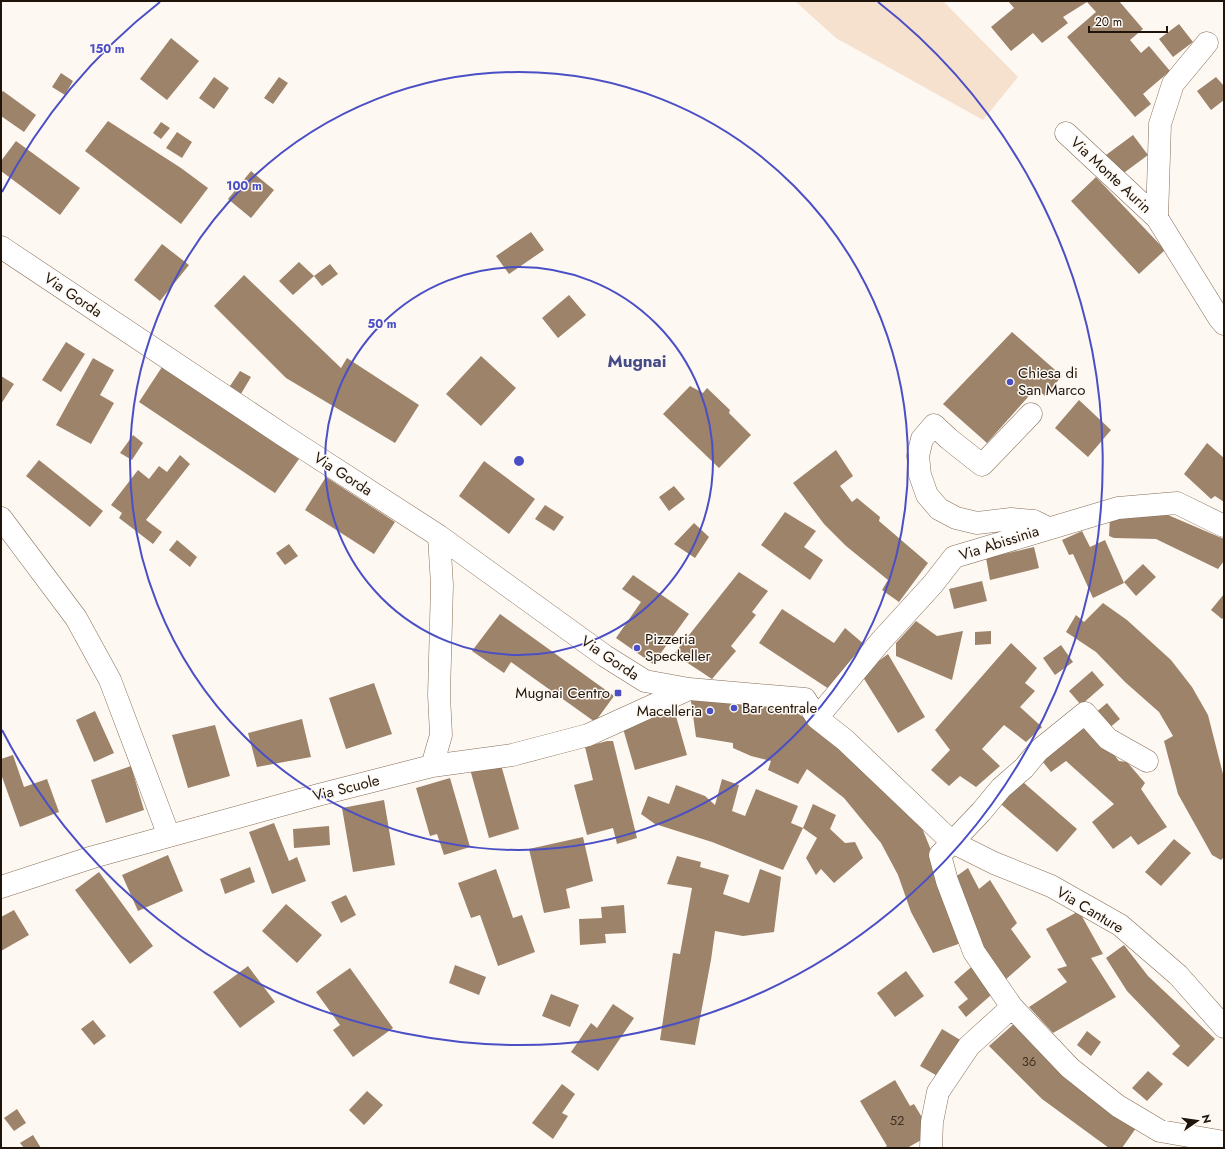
<svg xmlns="http://www.w3.org/2000/svg" width="1225" height="1149" viewBox="0 0 1225 1149" font-family="Jost,sans-serif">
  <style>
    .green { fill: #f5e1ce }
    .building { fill: #9d836a }
    .lines { fill: none; stroke-linecap: round; stroke-linejoin: round }
    .minor-casing { stroke: #866d55; stroke-width: 23 }
    .minor { stroke: #fff; stroke-width: 22 }
    .ring { fill: none; stroke: #4b4fc5; stroke-width: 2 }
    .poi-dot { fill: #4b4fc5; stroke: #fef8f3; stroke-width: 1.5 }
    .labels { text-anchor: middle; dominant-baseline: central; stroke-width: 3; stroke-linejoin: round; paint-order: stroke }
    .number-label { font-size: 13px; fill: #3e3022 }
    .street-label { font-size: 15px; fill: #1e140a; stroke: #fef8f3 }
    .poi-label { font-size: 15px; fill: #1e140a; stroke: #fef8f3; text-anchor: start }
    .quarter-label { font-size: 17px; font-weight: bold; fill: #444b88; stroke: #fef8f3 }
    .centre { fill: #4b4fc5; stroke: #fef8f3; stroke-width: 2 }
    .ring-label { font-size: 12px; text-anchor: middle; font-weight: bold; fill: #4b4fc5; stroke: #fef8f3; stroke-width: 3; stroke-linejoin: round; paint-order: stroke }
  </style>
  <rect width="100%" height="100%" fill="#fef8f3"/>
  <!-- green -->
  <path class="green" d="M795 1H943L1018 77 983 120 836 38Z"/>
  <!-- building -->
  <path class="building" d="M1008 1H1119L1143 29 1130 40 1141 53 1149 46 1170 71 1143 94 1151 104 1135 117 1067 37 1096 12 1087 2 1063 17 1068 23 1042 43 1033 33 1011 51 991 27 1014 8Z
    M1179 24 1193 42 1173 57 1159 39Z
    M171 38 199 61 167 100 140 79Z
    M61 73 73 81 65 95 52 87Z
    M214 77 229 88 214 109 199 98Z
    M279 77 288 83 273 104 264 98Z
    M1216 77 1224 86V100L1211 110 1197 91Z
    M3 91 36 115 24 132 1 116V93Z
    M108 121 181 168 208 188 181 224 85 151Z
    M161 122 170 128 161 139 153 133Z
    M177 132 192 142 182 158 166 148Z
    M1133 135 1148 155 1121 175 1106 155Z
    M16 141 80 188 60 215 1 171V161Z
    M251 171 274 190 251 218 228 199Z
    M1096 177 1165 250 1139 274 1071 201Z
    M531 232 544 250 509 274 496 256Z
    M162 244 189 265 160 301 134 280Z
    M299 262 314 276 293 295 279 281Z
    M330 264 338 274 322 286 314 276Z
    M244 275 341 368 347 358 419 405 395 443 286 378 214 306Z
    M569 295 586 315 558 338 542 318Z
    M1012 332 1062 376 1045 396 1036 388 987 443 943 404Z
    M66 342 85 354 61 392 42 380Z
    M481 356 516 388 481 426 446 394Z
    M93 358 114 370 100 395 114 403 91 444 56 425Z
    M162 367 299 459 275 493 139 402Z
    M240 371 251 377 238 399 226 392Z
    M1 376 14 384 1 404Z
    M690 386 703 393 707 388 730 410 729 413 751 435 719 468 663 414Z
    M1079 400 1111 430 1088 457 1055 428Z
    M133 435 143 443 132 460 120 453Z
    M1207 443 1224 458V502L1215 496 1211 499 1184 474Z
    M836 450 853 476 840 486 852 502 857 498 880 517 879 521 928 563 899 602 882 590 888 580 846 546 824 524 793 483Z
    M180 455 190 464 146 520 162 532 153 544 119 518 122 513 111 505 138 470 149 479 159 466 167 472Z
    M39 460 103 511 90 527 26 476Z
    M484 461 535 499 509 534 459 496Z
    M326 477 395 522 374 554 305 510Z
    M674 486 685 499 669 511 659 497Z
    M545 505 564 517 554 531 535 519Z
    M785 512 816 531 804 547 823 560 810 580 761 545Z
    M1168 515 1224 539V561L1218 569 1156 539 1114 538 1109 536 1110 517Z
    M694 523 709 537 695 558 674 544Z
    M1082 531 1090 547 1105 540 1124 583 1093 598 1073 554 1069 555 1062 540Z
    M177 540 197 557 190 567 169 550Z
    M289 544 298 556 285 565 276 553Z
    M1034 547 1039 568 990 580 986 558Z
    M1143 564 1156 577 1136 596 1124 582Z
    M739 572 768 591 752 612 756 615 731 646 736 651 712 679 674 654Z
    M633 575 689 614 653 664 616 638 641 602 622 589Z
    M982 581 987 601 954 609 949 589Z
    M1224 594V617L1222 619 1211 610Z
    M1103 603 1127 620 1171 660 1192 687 1208 715 1224 778V857L1221 860 1212 855 1178 794 1164 741 1173 736 1159 712 1125 682 1096 652 1066 632 1076 615 1084 622Z
    M782 609 834 643 845 628 865 645 829 689 759 643Z
    M500 614 614 696 595 722 511 662 504 673 472 651Z
    M916 621 937 636 963 631 952 680 896 656V643Z
    M991 631V644L975 645V632Z
    M1011 643 1037 668 1025 683 1035 691 1020 707 1042 727 1026 742 1004 725 982 749 1000 766 976 787 960 776 949 786 931 770 950 750 935 730Z
    M1061 645 1073 662 1055 675 1043 658Z
    M888 654 925 717 898 733 861 674Z
    M1092 671 1104 685 1081 705 1069 691Z
    M374 683 392 734 346 749 329 698Z
    M691 701H770L797 713 826 732 920 823 937 865 964 942 933 953 911 912 898 875 881 843 844 798 807 769 798 784 768 770 771 761 751 756 733 748V743L696 737Z
    M1107 703 1120 719 1108 729 1094 714Z
    M674 709 687 755 635 770 622 725Z
    M95 711 114 753 94 762 76 720Z
    M302 719 311 757 257 767 248 733Z
    M1081 721 1110 750 1119 761 1127 762 1145 783 1141 789 1167 827 1138 845 1131 836 1113 849 1092 822 1114 804 1066 761 1051 772 1038 756Z
    M215 725 230 776 188 788 172 735Z
    M607 741H613L637 838 617 844 613 828 587 835 574 785 593 780 585 747Z
    M13 755 24 787 47 779 59 812 20 827 1 774V759Z
    M500 761 519 829 489 838 470 769Z
    M131 766 144 810 106 823 91 780Z
    M1016 776 1077 829 1057 852 995 799Z
    M450 778 470 847 444 855 437 834 430 836 416 788Z
    M722 779 739 785 732 811 745 816 756 789 798 806 791 823 803 828 783 870 712 842 655 824 641 814 648 796 669 804 676 785 705 796 715 805Z
    M384 800 395 865 353 872 342 808Z
    M813 804 836 815 830 829 845 843 855 842 863 858 834 883 821 869 816 875 806 858 817 838 803 828Z
    M274 823 289 861 297 857 306 881 272 894 249 832Z
    M329 826 330 845 294 848 293 829Z
    M583 837 593 881 566 889 570 908 544 913 529 849Z
    M1174 839 1191 853 1161 886 1145 872Z
    M168 855 183 891 138 911 122 875Z
    M677 856 701 862 700 867 729 875 723 894 749 903 760 869 781 877 774 932 743 936 715 931 711 960 695 1045 660 1040 673 953 680 954 692 888 667 884Z
    M250 867 255 882 225 894 220 879Z
    M968 868 979 889 990 880 1017 923 1011 929 1031 957 1003 982 978 950 951 880Z
    M496 869 513 918 522 915 535 952 498 966 480 915 471 918 458 883Z
    M99 872 153 946 130 964 75 890Z
    M346 895 356 915 341 923 331 902Z
    M286 904 322 935 297 963 262 931Z
    M624 905 626 933 605 934 606 943 580 945 579 919 602 918 601 907Z
    M14 910 29 935 1 951V917Z
    M1079 911 1103 954 1091 958 1116 997 1053 1033 1029 1007 1067 982 1057 969 1067 966 1046 929Z
    M1124 945 1148 976 1215 1039 1188 1067 1172 1054 1180 1046 1127 991 1106 958Z
    M976 963 998 989 966 1017 958 1007 968 999 954 982Z
    M455 965 486 977 479 995 449 983Z
    M248 966 275 1002 240 1028 213 992Z
    M350 968 393 1028 353 1057 333 1030 340 1025 316 992Z
    M906 971 924 996 895 1017 877 993Z
    M551 994 579 1005 570 1027 542 1016Z
    M613 1004 634 1018 598 1071 571 1052 591 1023 597 1028Z
    M93 1020 106 1036 94 1045 81 1029Z
    M1016 1022 1136 1128 1122 1148H1109L1042 1099 989 1046Z
    M942 1029 962 1041 941 1078 920 1066Z
    M1087 1031 1101 1042 1091 1056 1077 1045Z
    M1148 1071 1163 1084 1147 1101 1132 1088Z
    M895 1080 910 1106 914 1104 932 1134 907 1148H884L887 1146 860 1101Z
    M562 1084 575 1094 562 1113 568 1116 553 1139 532 1123Z
    M367 1091 383 1105 364 1125 349 1110Z
    M17 1109 26 1123 14 1131 4 1118Z
    M33 1135 41 1148H24L20 1143Z"/>
  <g class="lines">
    <!-- minor casing -->
    <g class="minor-casing">
      <path id="minor" d="M1066 133 1157 218 1219 318 1224 324
        M1157 218 1160 124 1173 84 1207 43
        M1 247 283 435 439 536 605 656 645 681 689 689 805 699 817 718 845 740 952 842 994 863 1051 886 1120 925 1178 975 1224 1027
        M1031 414 982 465 949 439 934 425 922 439 918 456 920 475 927 495 939 509 956 518 977 523 1011 519 1034 521 1048 528
        M1 518 76 618 110 680 169 836
        M817 718 880 642 933 584 954 557 1118 508 1177 503 1224 526
        M1147 761 1108 739 1085 713 1038 751 1024 768 1001 788 981 812 940 855 947 881 974 952 1012 1007 1070 1068 1118 1106 1160 1131 1224 1142
        M432 766 441 735 439 695 442 585 439 536
        M1 887 93 857 318 795 432 766 512 755 588 735 689 689
        M931 1148 932 1122 938 1092 969 1046 1012 1007"/>
    </g>
    <!-- minor -->
    <use href="#minor" class="minor"/>
  </g>
  <!-- distance rings -->
  <g class="ring">
    <circle cx="519" cy="461" r="194"/>
    <circle cx="519" cy="461" r="389"/>
    <path d="M2 192A583 583 0 0 1 160 2M878 2A583 583 0 1 1 2 730"/>
  </g>
  <!-- markers -->
  <g class="poi-dot">
    <circle cx="1010" cy="382" r="4"/>
    <circle cx="637" cy="648" r="4"/>
    <rect x="614" y="689" width="8" height="8" rx="2"/>
    <circle cx="734" cy="708" r="4"/>
    <circle cx="710" cy="711" r="4"/>
  </g>
  <g class="labels">
    <!-- number labels -->
    <g class="number-label">
      <text x="1029" y="1061">36</text>
      <text x="897" y="1120">52</text>
    </g>
    <!-- street labels -->
    <g class="street-label">
      <text transform="translate(1111 175) rotate(43)">Via Monte Aurin</text>
      <text transform="translate(73 295) rotate(34)">Via Gorda</text>
      <text transform="translate(343 474) rotate(33)">Via Gorda</text>
      <text transform="translate(999 543) rotate(-18)">Via Abissinia</text>
      <text transform="translate(610 658) rotate(34)">Via Gorda</text>
      <text transform="translate(346 788) rotate(-14)">Via Scuole</text>
      <text transform="translate(1090 910) rotate(31)">Via Canture</text>
    </g>
    <!-- poi labels -->
    <g class="poi-label">
      <text x="1018" y="373">Chiesa di<tspan x="1018" dy="17">San Marco</tspan></text>
      <text x="645" y="639">Pizzeria<tspan x="645" dy="17">Speckeller</tspan></text>
      <text x="610" y="693" text-anchor="end">Mugnai Centro</text>
      <text x="742" y="708">Bar centrale</text>
      <text x="702" y="711" text-anchor="end">Macelleria</text>
    </g>
    <!-- quarter labels -->
    <g class="quarter-label">
      <text x="637" y="361">Mugnai</text>
    </g>
  </g>
  <circle cx="519" cy="461" r="6" class="centre"/>
  <g class="ring-label">
    <text x="107" y="53">150 m</text>
    <text x="244" y="190">100 m</text>
    <text x="382" y="328">50 m</text>
  </g>
  <!-- border -->
  <rect width="1225" height="1149" fill="none" stroke="#1e140a" stroke-width="4"/>
  <!-- north arrow -->
  <g transform="translate(1197 1121) rotate(77)" stroke="#fef8f3" stroke-width="3" paint-order="stroke">
  <path d="M0-3L7 15L0 10L-7 15Z" fill="#1e140a"/>
  <text y="-6" font-size="11" font-weight="bold" text-anchor="middle" fill="#1e140a">N</text>
  </g>
  <!-- scale -->
  <path d="M1089 26v6h78v-6" fill="none" stroke="#1e140a" stroke-width="2"/>
  <text x="1095" y="26" font-size="12" fill="#1e140a" stroke="#fef8f3" stroke-width="3" paint-order="stroke">20 m</text>
</svg>
